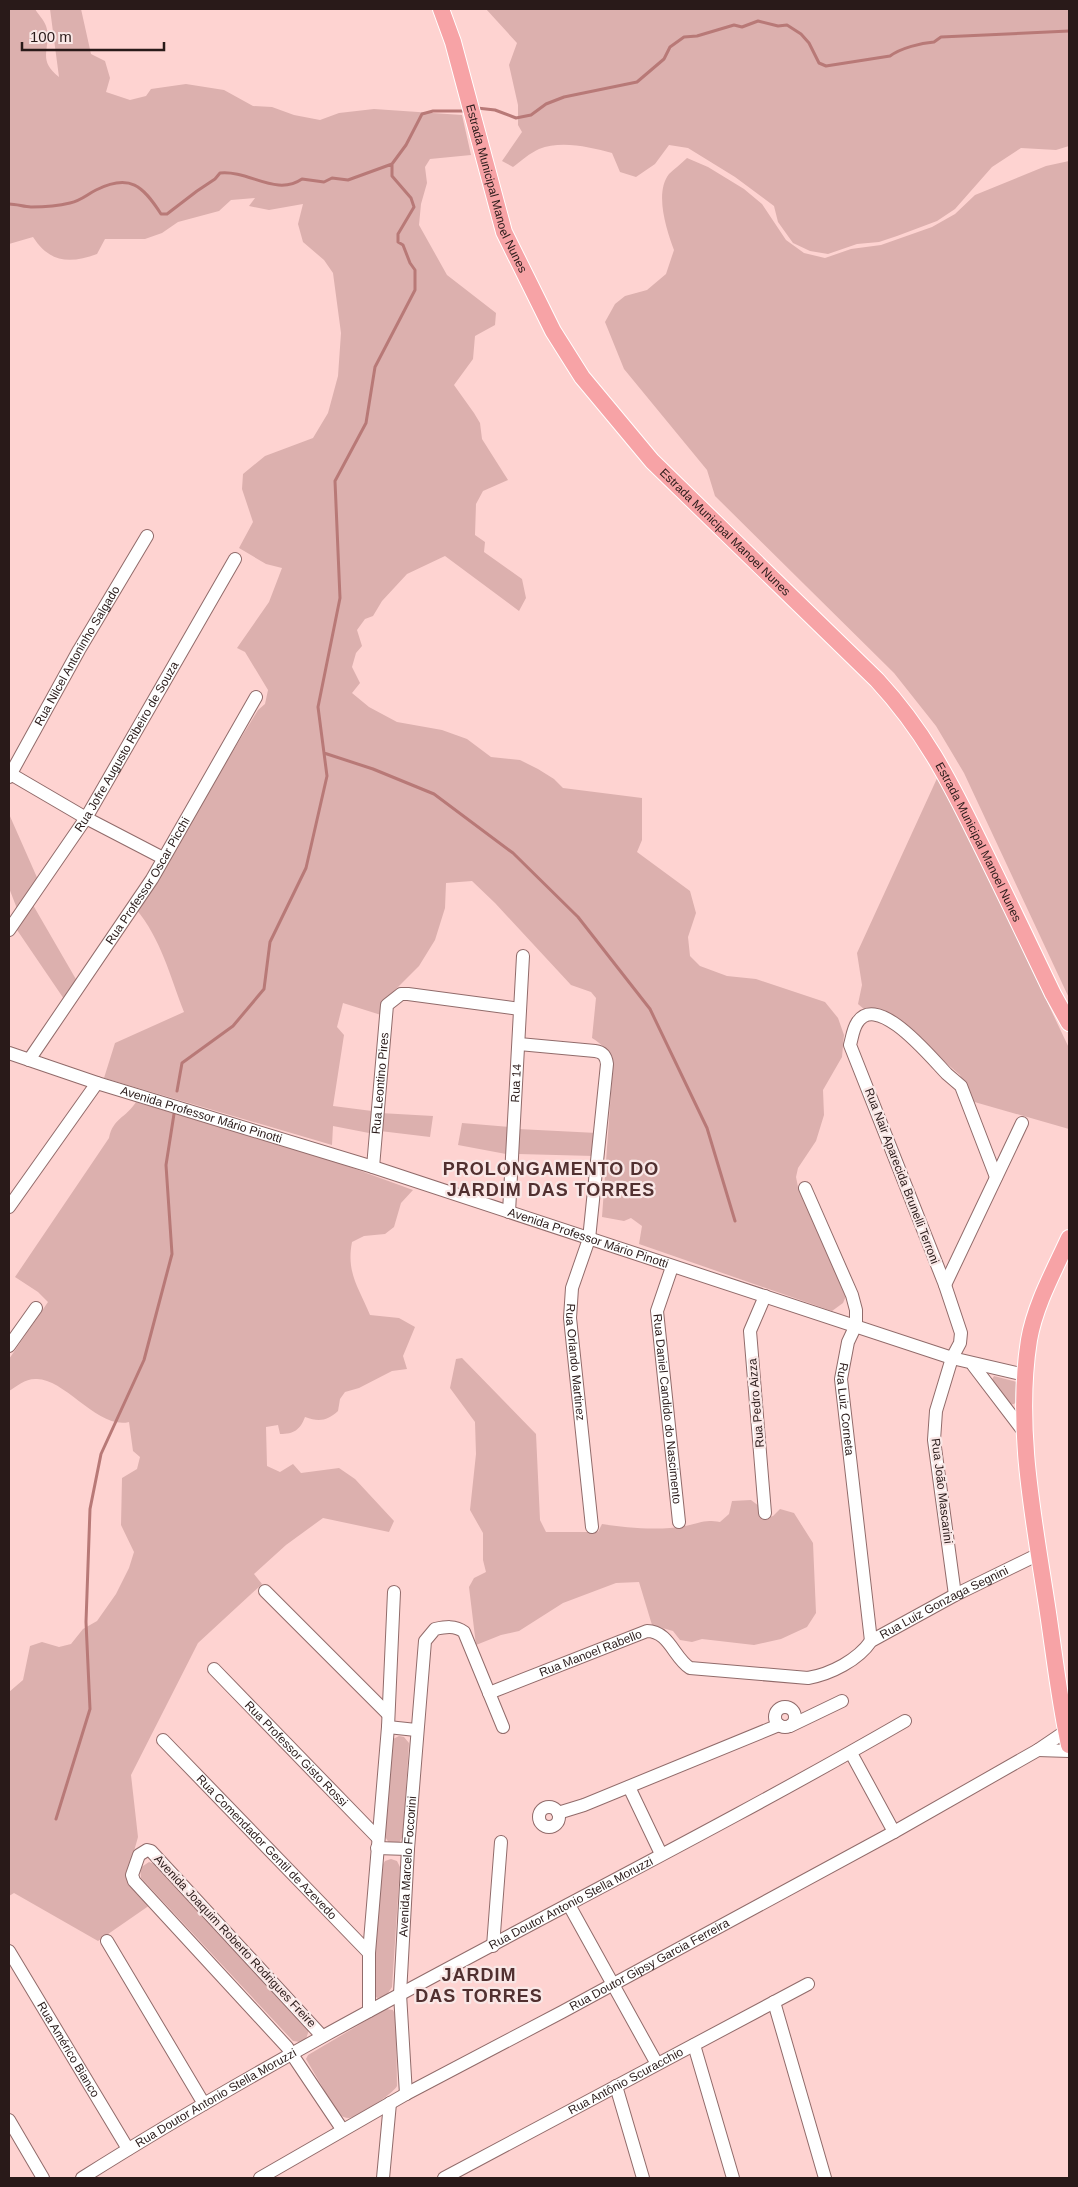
<svg xmlns="http://www.w3.org/2000/svg" width="1078" height="2187" viewBox="0 0 1078 2187" font-family="Helvetica,sans-serif">
  <style>
    .green { fill: #dcb0ae }
    .lines { fill: none; stroke-linecap: round; stroke-linejoin: round }
    .stream { stroke: #b87977; stroke-width: 3 }
    .minor-casing { stroke: #916b6a; stroke-width: 14 }
    .major-casing { stroke: #fff; stroke-width: 18 }
    .minor { stroke: #fff; stroke-width: 12 }
    .major { stroke: #f7a3a6; stroke-width: 16 }
    .labels { text-anchor: middle; dominant-baseline: central; stroke-width: 4.5; stroke-linejoin: round; paint-order: stroke }
    .street-label { font-size: 12px; fill: #291a19; stroke: #f9e7e6 }
    .district-label { font-size: 18px; font-weight: bold; letter-spacing: 1px; fill: #513030; stroke: #f9e7e6 }
  </style>
  <rect width="100%" height="100%" fill="#fed3d1"/>
  <!-- green -->
  <path class="green" d="M9 9H35C38 14 44 20 46 26 53 46 35 59 59 77L50 9H81L91 54 105 61 110 78 106 92 130 100 146 96 151 89 186 84 224 90 253 106 272 107 294 115 320 120 339 113 374 109 462 115 471 155 430 159 425 167 427 183 421 204 419 225 447 275 496 313 495 325 475 336 473 359 454 385 474 413 480 423 482 439 508 480 483 491 476 504 475 535 485 542 484 552 522 579 526 598 519 611 445 556 407 574 382 601 373 616 365 619 357 630 362 646 356 653 352 667 360 683 352 693 369 707 397 722 442 730 467 739 491 757 520 760 538 769 554 779 563 788 642 798V840L637 852 690 891 696 913 688 937 690 956 700 966 727 976 756 979 825 1002 838 1018 844 1035 842 1057 823 1090 824 1115 816 1141 798 1168 796 1177 798 1187 843 1282 846 1296 843 1303 832 1311 639 1244 642 1226 631 1218 624 1221 602 1217 613 1064C609 1051 603 1045 592 1038L596 998 591 992 571 985 495 903 472 881 446 883 445 908 435 940 419 966 384 1001 381 1015 343 1003 337 1027 344 1035 333 1106 372 1111 369 1133 333 1126 332 1145 104 1078 115 1043 184 1012C170 976 161 939 136 909L258 710 265 704 268 690 245 652 237 648 269 602 282 568 266 564 239 548 253 522 242 489 243 474 265 456 313 438 328 413 338 376 341 333 333 273 324 260 303 242 298 224 303 204 269 210 249 206 255 198 231 200 219 211 178 222 162 233 145 239H105L97 254C70 264 50 263 33 237L9 244Z
    M486 9H1069V146L1056 150 1021 148 992 167 955 209 937 221 897 236 879 242 857 244 828 254 810 251 793 243 778 222 774 206 735 177 688 148 669 145 655 164 636 177 620 172 612 153C590 147 561 140 539 149 530 153 521 161 513 167L502 161 522 132 518 125V105L509 65 517 43Z
    M687 158 708 167 744 189 762 204 786 240 804 253 825 258 851 249 881 245 932 227 955 214 975 195 1046 166 1069 161V998L964 773 936 726 894 673 715 496 707 470 624 369 605 322 615 304 625 296 647 290 666 274 674 250C667 231 654 193 669 174 674 169 681 164 687 158Z
    M939 774 1069 1048V1129L971 1101 960 1075 886 1011 874 1008 865 1010 858 1004 862 985 857 953Z
    M9 814 39 882 33 905 77 981 64 999 15 927 16 906 9 888Z
    M136 1102 339 1163 413 1190 401 1203 394 1227 385 1234 364 1236 352 1242C346 1273 359 1288 370 1315L399 1318 415 1327 403 1356 407 1369 392 1371 359 1388 345 1392 340 1399 338 1411C327 1421 319 1422 305 1417 300 1430 294 1434 280 1434L278 1425 266 1427 267 1466 280 1472 293 1464 301 1473 339 1468 355 1479 394 1521 389 1532 323 1518 286 1545 254 1574 262 1584 198 1643 131 1775 138 1837 127 1876 150 1905 98 1941 14 1893 9 1896V1692L23 1680 30 1646 42 1642 59 1647 71 1644 83 1629 97 1621 116 1594 129 1568 134 1552 121 1525 122 1478 137 1469 140 1457 133 1451 129 1422C99 1430 65 1379 37 1379 26 1378 17 1386 9 1391V1359L48 1302 38 1292 15 1277 109 1138C113 1118 126 1118 136 1102Z
    M380 1113 433 1116 430 1137 380 1131Z
    M462 1123 510 1127 506 1154 458 1145Z
    M518 1129 597 1133 594 1156 518 1154Z
    M462 1358 536 1434 540 1520 546 1532H598L602 1524C627 1528 660 1531 685 1526 701 1523 703 1519 720 1522L729 1514 732 1501 751 1500 759 1506 762 1519 773 1516 780 1509 794 1513 813 1543 816 1613 807 1627 781 1639 754 1645 702 1639 692 1642 680 1640 673 1631 652 1625 639 1582 616 1583 563 1603 519 1631 501 1635 476 1645 469 1587 474 1578 486 1572 483 1560V1533L470 1510 476 1454 475 1422 450 1388 456 1359Z
    M994 1376 1017 1382 1018 1400 1014 1404 1009 1405 991 1381Z
    M399 1736 404 1737 409 1743 403 1836 399 1843H389L384 1835 393 1739Z
    M391 1859 397 1861 400 1867 392 1987 386 1996 377 1998 372 1992 381 1868 385 1861Z
    M149 1862 155 1864 309 2030 306 2039 300 2042 293 2041 141 1878 140 1868Z
    M386 2009 393 2010 396 2016 397 2086C393 2094 359 2116 349 2118 345 2118 341 2116 338 2114L306 2059 308 2055Z"/>
  <g class="lines">
    <!-- stream -->
    <path class="stream" d="M477 108 495 110 516 118 531 115 546 104 564 97 637 82 664 59 670 47 684 37 697 36 734 25 742 27 758 21 778 26 787 25 801 34 809 43 819 63 826 66 890 56C901 48 921 43 934 42L941 37 1069 31
      M9 204C17 204 24 207 31 207 43 207 58 206 70 203 82 200 86 195 96 190 130 173 143 186 161 214H167L197 191 215 179 220 173C249 170 276 197 302 179L324 182 332 178 348 180 392 164 406 145 422 114 433 111H466
      M324 753 373 769 434 794 513 853 578 917 650 1009 707 1128 735 1221
      M177 1091 182 1063 233 1026 264 989 270 942 306 868 327 776 318 707 340 598 335 481 366 423 375 367 415 290V270L410 263 403 245 398 242V234L414 207 411 198 392 176V164
      M56 1819 90 1709 86 1622 90 1509 101 1454 144 1360 172 1254 166 1165 174 1114"/>
    <!-- minor casing -->
    <g class="minor-casing">
      <g id="minor">
        <path d="M9 773 86 818 163 858"/>
        <path id="s1" d="M9 777 79 650 147 536"/>
        <path id="s2" d="M9 930 86 818 235 559"/>
        <path id="s3" d="M519 1044 595 1051C603 1052 606 1056 607 1064L589 1239 572 1288 570 1318 592 1527"/>
        <path id="s4" d="M9 1053 97 1083 373 1167 952 1358 1025 1375"/>
        <path id="s5" d="M29 1060 152 879 256 697"/>
        <path id="s6" d="M373 1167 387 1005 401 994H408L520 1009"/>
        <path id="s7" d="M805 1188 852 1295 856 1310V1325L848 1342 841 1379 871 1641"/>
        <path d="M9 1207 97 1083"/>
        <path id="s8" d="M509 1212 523 956"/>
        <path id="s9" d="M672 1267 657 1311 679 1522"/>
        <path d="M945 1285 1022 1123"/>
        <path d="M9 1346 36 1308"/>
        <path d="M973 1365 1024 1432"/>
        <path d="M765 1513 750 1331 765 1296"/>
        <path d="M265 1591 388 1714"/>
        <path d="M955 1595 934 1440 936 1411 952 1358 960 1343 961 1333 945 1285 850 1045C852 1038 853 1029 857 1023 877 990 933 1060 947 1074L961 1086 996 1177"/>
        <path id="s10" d="M214 1669 377 1837"/>
        <path id="s11" d="M489 1693 647 1631C669 1631 674 1658 690 1668L808 1678C831 1674 858 1660 871 1641L955 1595 1039 1554"/>
        <circle cx="785" cy="1717" r="10"/>
        <path d="M790 1726 842 1701"/>
        <path d="M388 1727 416 1730"/>
        <path id="s12" d="M163 1740 369 1953"/>
        <path d="M1038 1750 1069 1751"/>
        <path d="M851 1753 894 1832"/>
        <path d="M629 1787 661 1854"/>
        <circle cx="549" cy="1817" r="10"/>
        <path d="M558 1813 584 1805 779 1725"/>
        <path d="M377 1848 408 1849"/>
        <path d="M569 1905 657 2064"/>
        <path d="M107 1941 204 2104"/>
        <path d="M493 1946 501 1842"/>
        <path id="s13" d="M9 1951 128 2149"/>
        <path d="M774 2002 825 2178"/>
        <path d="M369 2011V1953L388 1727 394 1592"/>
        <path d="M322 2036 151 1851 147 1850 139 1855 132 1875 134 1881 287 2047 342 2129"/>
        <path d="M694 2045 733 2178"/>
        <path d="M616 2086 643 2178"/>
        <path id="s14" d="M406 2094 400 1994 408 1849 425 1641 435 1629C445 1627 455 1625 464 1632L503 1727"/>
        <path d="M9 2120 43 2178"/>
        <path id="s15" d="M82 2178C348 2010 633 1878 905 1721"/>
        <path id="s16" d="M260 2178 406 2094 562 2012 894 1832 1038 1750 1066 1731"/>
        <path d="M383 2178 390 2103"/>
        <path id="s17" d="M444 2178 808 1984"/>
      </g>
    </g>
    <!-- major casing -->
    <g class="major-casing">
      <g id="major">
        <path id="s18" d="M441 9 453 42 504 232 553 331 582 377 652 461 877 680C924 731 948 778 978 839 1004 891 1028 942 1053 994L1069 1023"/>
        <path d="M1069 1238C1054 1271 1035 1305 1029 1340 1015 1428 1034 1520 1047 1606 1054 1652 1059 1699 1069 1745"/>
      </g>
    </g>
    <!-- minor -->
    <use href="#minor" class="minor"/>
    <!-- major -->
    <use href="#major" class="major"/>
  </g>
  <g class="labels">
    <!-- street labels -->
    <g class="street-label">
      <text stroke="none"><textPath href="#s18" startOffset="188">Estrada Municipal Manoel Nunes</textPath></text>
      <text stroke="none"><textPath href="#s18" startOffset="608">Estrada Municipal Manoel Nunes</textPath></text>
      <text stroke="none"><textPath href="#s1" startOffset="139">Rua Nilcel Antoninho Salgado</textPath></text>
      <text stroke="none"><textPath href="#s2" startOffset="218">Rua Jofre Augusto Ribeiro de Souza</textPath></text>
      <text stroke="none"><textPath href="#s18" startOffset="1012">Estrada Municipal Manoel Nunes</textPath></text>
      <text stroke="none"><textPath href="#s5" startOffset="215">Rua Professor Oscar Picchi</textPath></text>
      <text stroke="none"><textPath href="#s6" startOffset="84">Rua Leontino Pires</textPath></text>
      <text stroke="none"><textPath href="#s8" startOffset="129">Rua 14</textPath></text>
      <text stroke="none"><textPath href="#s4" startOffset="202">Avenida Professor Mário Pinotti</textPath></text>
      <text transform="translate(902 1176) rotate(69)">Rua Nair Aparecida Brunelli Terroni</text>
      <text stroke="none"><textPath href="#s4" startOffset="608">Avenida Professor Mário Pinotti</textPath></text>
      <text stroke="none"><textPath href="#s3" startOffset="398">Rua Orlando Martinez</textPath></text>
      <text transform="translate(756 1403) rotate(-95)">Rua Pedro Aizza</text>
      <text stroke="none"><textPath href="#s9" startOffset="145">Rua Daniel Candido do Nascimento</textPath></text>
      <text stroke="none"><textPath href="#s7" startOffset="234">Rua Luiz Corneta</textPath></text>
      <text transform="translate(942 1491) rotate(83)">Rua João Mascarini</text>
      <text stroke="none"><textPath href="#s11" startOffset="504">Rua Luiz Gonzaga Segnini</textPath></text>
      <text stroke="none"><textPath href="#s11" startOffset="109">Rua Manoel Rabello</textPath></text>
      <text stroke="none"><textPath href="#s10" startOffset="118">Rua Professor Gisto Rossi</textPath></text>
      <text stroke="none"><textPath href="#s12" startOffset="149">Rua Comendador Gentil de Azevedo</textPath></text>
      <text stroke="none"><textPath href="#s14" startOffset="228">Avenida Marcelo Foccorini</textPath></text>
      <text stroke="none"><textPath href="#s15" startOffset="561">Rua Doutor Antonio Stella Moruzzi</textPath></text>
      <text transform="translate(235 1941) rotate(47)">Avenida Joaquim Roberto Rodrigues Freire</text>
      <text stroke="none"><textPath href="#s16" startOffset="444">Rua Doutor Gipsy Garcia Ferreira</textPath></text>
      <text stroke="none"><textPath href="#s13" startOffset="115">Rua Américo Bianco</textPath></text>
      <text stroke="none"><textPath href="#s17" startOffset="206">Rua Antônio Scuracchio</textPath></text>
      <text stroke="none"><textPath href="#s15" startOffset="156">Rua Doutor Antonio Stella Moruzzi</textPath></text>
    </g>
    <!-- district labels -->
    <g class="district-label">
      <text x="551" y="1169">PROLONGAMENTO DO<tspan x="551" dy="21">JARDIM DAS TORRES</tspan></text>
      <text x="479" y="1975">JARDIM<tspan x="479" dy="21">DAS TORRES</tspan></text>
    </g>
  </g>
  <!-- border -->
  <rect width="1078" height="2187" fill="none" stroke="#291a19" stroke-width="20"/>
  <!-- scale -->
  <path d="M22 42v8h142v-8" fill="none" stroke="#291a19" stroke-width="2.5"/>
  <text x="30" y="42" font-size="15" fill="#291a19" stroke="#f9e7e6" stroke-width="4" paint-order="stroke">100 m</text>
</svg>
